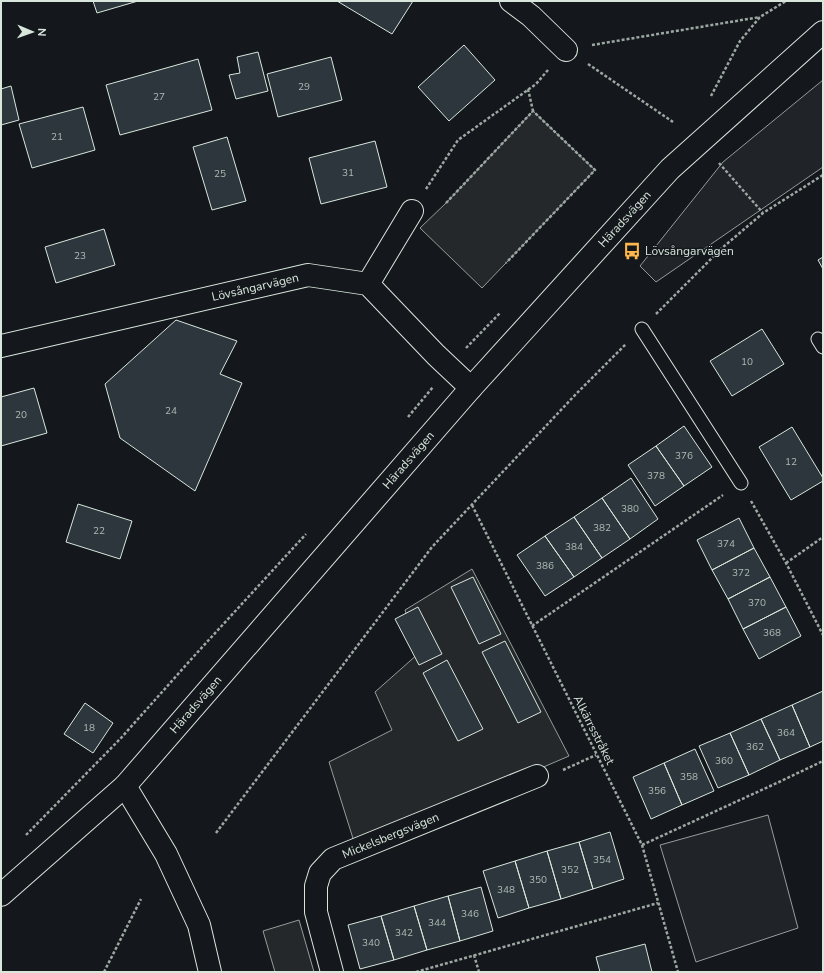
<svg xmlns="http://www.w3.org/2000/svg" width="824" height="973" viewBox="0 0 824 973" font-family="'Nunito Sans',sans-serif">
  <style>
    .green { fill: #202428; stroke: #939e99 }
    .parking { fill: #24282b; stroke: #939e99 }
    .building { fill: #2c363c; stroke: #d8e6dc }
    .lines { fill: none; stroke-linecap: round; stroke-linejoin: round }
    .lane-casing { stroke: #d8e6dc; stroke-width: 15 }
    .street-casing { stroke: #d8e6dc; stroke-width: 24 }
    .secondary-casing { stroke: #d8e6dc; stroke-width: 24 }
    .path { stroke: #9da8a2; stroke-width: 2.5; stroke-dasharray: 3 2; stroke-linecap: butt }
    .lane { stroke: #14181c; stroke-width: 13 }
    .street { stroke: #14181c; stroke-width: 22 }
    .secondary { stroke: #14181c; stroke-width: 22 }
    .labels { text-anchor: middle; dominant-baseline: central; stroke-width: 3; stroke-linejoin: round; paint-order: stroke }
    .number-label { font-size: 10px; fill: #adbab4 }
    .street-label { font-size: 12px; fill: #d8e6dc; stroke: #14181c }
    .poi-label { font-size: 12px; fill: #d8e6dc; stroke: #14181c; text-anchor: start }
  </style>
  <rect width="100%" height="100%" fill="#14181c"/>
  <!-- green -->
  <path class="green" d="M823 80V167L656 282 640 266 723 162Z
    M768 815 798 928 696 962 660 845Z"/>
  <!-- parking -->
  <path class="parking" d="M533 111 595 170 482 288 420 228 446 203Z
    M472 569 569 756 356 848 329 762 392 730 375 692 419 653 405 610Z
    M299 920 314 972H275L263 931Z"/>
  <!-- building -->
  <path class="building" d="M93 1H138L97 13Z
    M337 1H413L392 34Z
    M464 45 495 80 449 121 418 87Z
    M258 52 268 91 236 99 229 75 240 73 237 57Z
    M331 57 342 100 278 117 267 74Z
    M198 59 212 110 120 135 106 85Z
    M11 86 19 120 1 125V89Z
    M83 107 95 150 32 168 19 124Z
    M227 137 246 201 212 210 193 147Z
    M375 141 387 187 321 204 309 158Z
    M104 229 115 265 56 283 45 247Z
    M823 257V269L818 260Z
    M176 320 237 341 220 374 242 383 195 491 120 438 105 384Z
    M762 329 784 364 732 396 710 361Z
    M34 388 47 433 1 446V397Z
    M684 426 712 467 684 486 656 446Z
    M792 427 823 478V481L791 500 759 447Z
    M656 446 684 486 655 506 628 465Z
    M631 478 658 519 630 539 602 498Z
    M602 498 630 539 602 558 574 517Z
    M78 504 132 521 120 559 66 542Z
    M574 517 602 558 574 577 545 536Z
    M739 518 754 548 712 570 697 540Z
    M545 536 574 577 545 596 517 555Z
    M754 548 770 577 728 599 712 570Z
    M473 577 501 634 479 644 451 587Z
    M770 577 786 607 743 629 728 599Z
    M418 607 442 654 419 665 395 619Z
    M786 607 801 636 759 659 743 629Z
    M505 641 541 712 518 723 482 652Z
    M447 660 483 729 458 741 423 673Z
    M823 691V741L810 747 792 705Z
    M85 703 113 723 93 753 64 734Z
    M792 705 810 747 780 760 761 719Z
    M761 719 780 760 749 775 730 733Z
    M730 733 749 775 718 788 699 746Z
    M695 749 714 791 682 805 664 763Z
    M664 763 682 805 651 819 633 777Z
    M610 832 624 879 593 889 579 842Z
    M579 842 593 889 561 899 547 851Z
    M547 851 561 899 529 908 515 861Z
    M515 861 529 908 498 918 483 871Z
    M481 887 493 931 460 941 448 896Z
    M448 896 460 941 427 950 414 906Z
    M414 906 427 950 394 960 381 916Z
    M381 916 394 960 360 969 348 925Z
    M645 944 652 972H600L596 957Z"/>
  <g class="lines">
    <!-- lane casing -->
    <g class="lane-casing">
      <path id="lane" d="M642 329 741 483
        M818 339 823 347"/>
    </g>
    <!-- street casing -->
    <g class="street-casing">
      <g id="street">
        <path d="M511 1 531 16 566 50"/>
        <path d="M368 284 412 211"/>
        <path id="s1" d="M1 346 308 275 368 284 436 355 471 388"/>
        <path d="M125 786 166 854 199 925 210 972"/>
        <path id="s2" d="M332 972 316 912V886L320 873 333 859 537 776"/>
      </g>
    </g>
    <!-- secondary casing -->
    <g class="secondary-casing">
      <g id="secondary">
        <path id="s3" d="M1 895 125 786 471 388 670 169 823 32"/>
      </g>
    </g>
    <!-- path -->
    <path class="path" d="M592 45 760 17
      M588 64 673 122
      M528 89 533 111
      M711 96 740 41 760 17 786 1
      M719 163 763 213
      M426 189 458 140 536 84 548 70
      M446 203 533 111 595 170 506 263
      M656 314 722 248 763 213 823 175
      M466 348 500 313
      M408 417 433 387
      M751 501 786 563 823 635
      M472 505 642 845 678 972
      M786 563 823 537
      M532 626 723 495
      M563 770 596 755
      M216 833 432 547 576 394 626 344
      M26 835 121 738 195 655 306 534
      M642 845 779 782 823 761
      M474 955 479 972
      M104 972 141 899
      M416 972 658 903"/>
    <!-- lane -->
    <use href="#lane" class="lane"/>
    <!-- street -->
    <use href="#street" class="street"/>
    <!-- secondary -->
    <use href="#secondary" class="secondary"/>
  </g>
  <!-- icons -->
  <defs>
    <g id="bus-bare" transform="scale(1.38)"><path d="M-5-6H5V4H4V6H2V4H-2V6H-4V4H-5ZM-3.5-4V0h7V-4ZM-3.5 1.2v1.5H-2V1.2ZM2 1.2v1.5H3.5V1.2Z" fill="#ffb74d" stroke="#14181c" stroke-width="2.5" paint-order="stroke"/></g>
  </defs>
  <g fill-rule="evenodd">
    <use href="#bus-bare" x="632" y="251"/>
  </g>
  <g class="labels">
    <!-- number labels -->
    <g class="number-label">
      <text x="304" y="87">29</text>
      <text x="159" y="97">27</text>
      <text x="57" y="137">21</text>
      <text x="348" y="173">31</text>
      <text x="220" y="174">25</text>
      <text x="80" y="256">23</text>
      <text x="747" y="362">10</text>
      <text x="171" y="411">24</text>
      <text x="21" y="415">20</text>
      <text x="684" y="456">376</text>
      <text x="791" y="462">12</text>
      <text x="656" y="476">378</text>
      <text x="630" y="509">380</text>
      <text x="602" y="528">382</text>
      <text x="99" y="531">22</text>
      <text x="726" y="544">374</text>
      <text x="574" y="547">384</text>
      <text x="545" y="566">386</text>
      <text x="741" y="573">372</text>
      <text x="757" y="603">370</text>
      <text x="772" y="633">368</text>
      <text x="89" y="728">18</text>
      <text x="786" y="733">364</text>
      <text x="755" y="747">362</text>
      <text x="724" y="761">360</text>
      <text x="689" y="777">358</text>
      <text x="657" y="791">356</text>
      <text x="602" y="860">354</text>
      <text x="570" y="870">352</text>
      <text x="538" y="880">350</text>
      <text x="506" y="890">348</text>
      <text x="470" y="914">346</text>
      <text x="437" y="923">344</text>
      <text x="404" y="933">342</text>
      <text x="371" y="943">340</text>
    </g>
    <!-- street labels -->
    <g class="street-label">
      <text stroke="none"><textPath href="#s3" startOffset="921">Häradsvägen</textPath></text>
      <text stroke="none"><textPath href="#s1" startOffset="261">Lövsångarvägen</textPath></text>
      <text stroke="none"><textPath href="#s3" startOffset="597">Häradsvägen</textPath></text>
      <text stroke="none"><textPath href="#s3" startOffset="273">Häradsvägen</textPath></text>
      <text transform="translate(594 730) rotate(63)">Alkärrsstråket</text>
      <text stroke="none"><textPath href="#s2" startOffset="183">Mickelsbergsvägen</textPath></text>
    </g>
    <!-- poi labels -->
    <g class="poi-label">
      <text x="645" y="251">Lövsångarvägen</text>
    </g>
  </g>
  <!-- border -->
  <rect width="824" height="973" fill="none" stroke="#d8e6dc" stroke-width="4"/>
  <!-- north arrow -->
  <g transform="translate(32 32) rotate(92)" stroke="#14181c" stroke-width="3" paint-order="stroke">
  <path d="M0-3L7 15L0 10L-7 15Z" fill="#d8e6dc"/>
  <text y="-6" font-size="11" font-weight="bold" text-anchor="middle" fill="#d8e6dc">N</text>
  </g>
</svg>
